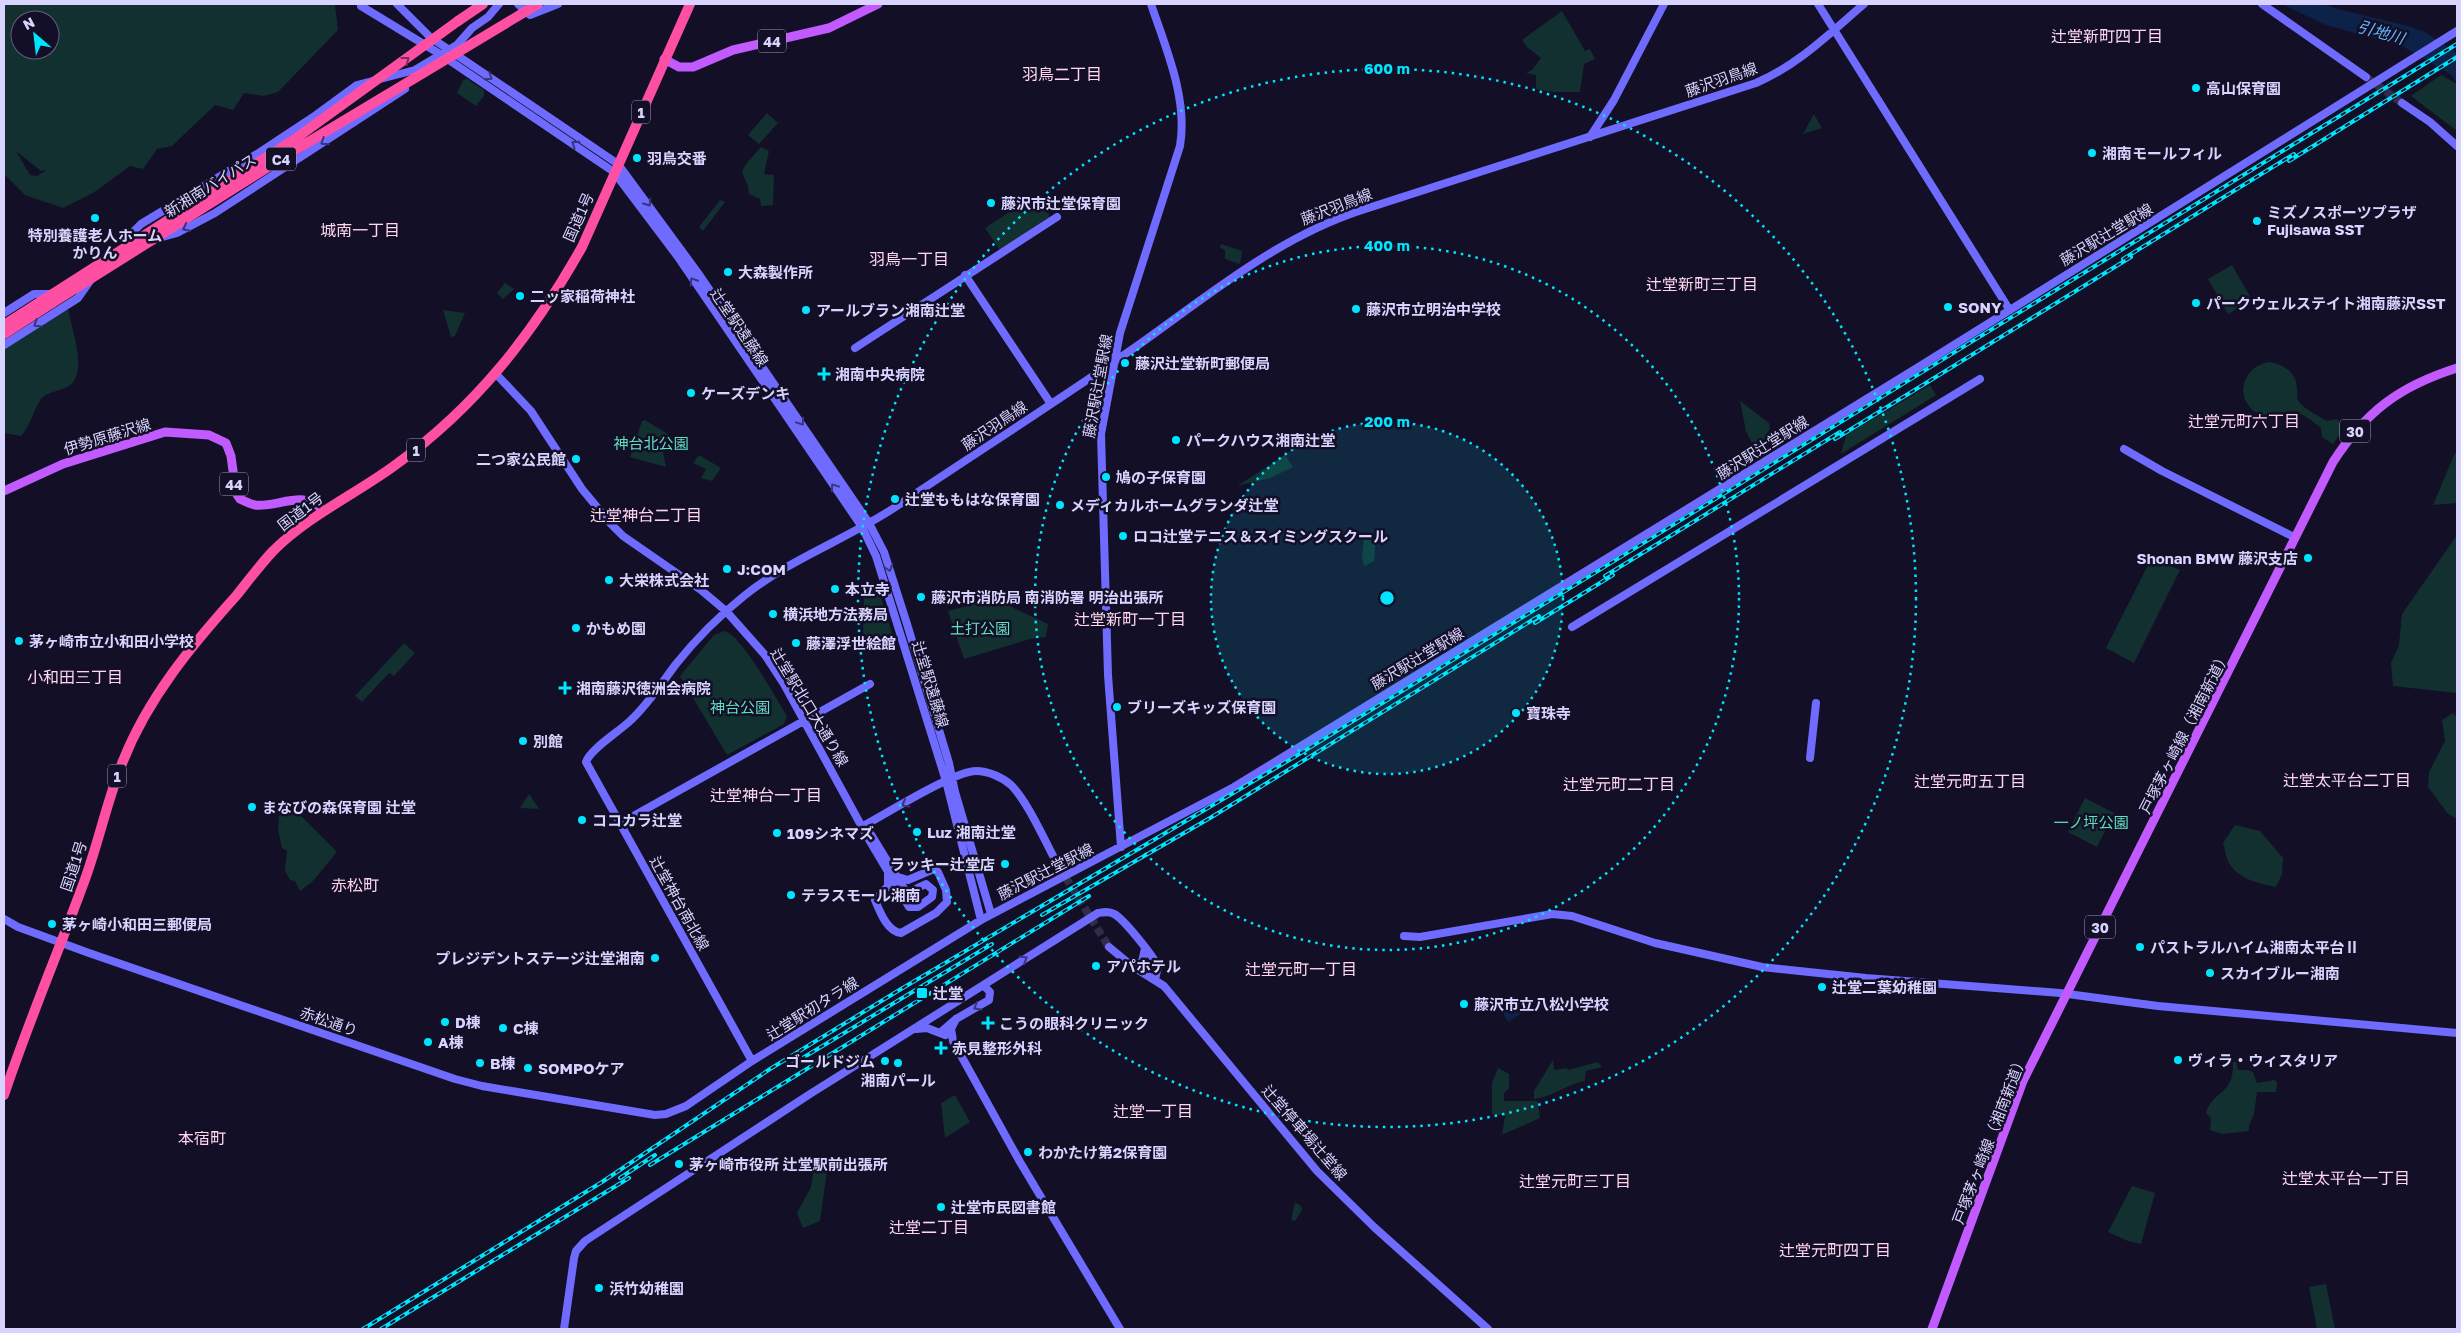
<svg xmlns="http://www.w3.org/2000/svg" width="2461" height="1333" viewBox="0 0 2461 1333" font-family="'Golos Text','Noto Sans JP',sans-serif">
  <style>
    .green { fill: #12302f; fill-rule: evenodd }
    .water { fill: #0c2248 }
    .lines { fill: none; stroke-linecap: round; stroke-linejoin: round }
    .secondary-tunnel { stroke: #312d47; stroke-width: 8; stroke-dasharray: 8 4; stroke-linecap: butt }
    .secondary { stroke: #6f6bff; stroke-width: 8 }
    .primary { stroke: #c25bff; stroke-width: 9 }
    .highway { stroke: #ff4fa3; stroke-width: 10 }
    .rail-casing { stroke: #00e5ff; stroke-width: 4 }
    .rail { stroke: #130f26; stroke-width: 2; stroke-dasharray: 5.5; stroke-linecap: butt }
    .highway-bridge { stroke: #ff4fa3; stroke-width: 10 }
    .oneway { stroke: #7d2c5e }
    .oneway2 { stroke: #38347d }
    .ring { fill: none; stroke: #00e5ff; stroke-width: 2.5; stroke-dasharray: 2.5 5 }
    .poi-dot { fill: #00e5ff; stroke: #130f26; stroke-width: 2 }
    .labels { text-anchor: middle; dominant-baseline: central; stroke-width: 5; stroke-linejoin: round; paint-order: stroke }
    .shield { fill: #130f26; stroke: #9e99be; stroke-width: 1 }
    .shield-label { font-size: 14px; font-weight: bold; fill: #d9d4ff }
    .street-label { font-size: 15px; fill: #d9d4ff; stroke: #130f26 }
    .poi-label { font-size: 15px; font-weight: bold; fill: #d9d4ff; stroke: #130f26; text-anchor: start }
    .park-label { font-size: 15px; fill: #5fe0c0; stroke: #130f26 }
    .water-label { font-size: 16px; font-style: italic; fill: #62b6ff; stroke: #130f26 }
    .neighbourhood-label { font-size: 16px; fill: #ffd6f0; stroke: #130f26 }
    .centre { fill: #00e5ff; stroke: #130f26; stroke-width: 2.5 }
    .ring-label { font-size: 15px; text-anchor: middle; font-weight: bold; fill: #00e5ff; stroke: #130f26; stroke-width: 5; stroke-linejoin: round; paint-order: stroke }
  </style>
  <rect width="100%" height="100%" fill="#130f26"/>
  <!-- green -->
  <path class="green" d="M4 4H346L335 5 338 30 278 92 264 96 244 93 233 110 215 105 172 146 157 149 143 169 130 166 93 193 63 208 25 195 4 174ZM20 20H50V50H20ZM16 151 41 171 47 170 37 176 30 175Z
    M1562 11 1585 51 1590 49 1595 59 1584 64 1580 92H1554L1536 89V75L1526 73 1532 70 1541 58 1527 47 1522 40Z
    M2441 75 2457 84V131L2411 96Z
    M467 79 484 90V96L476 106 457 93 463 80Z
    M767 113 778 123 759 144 748 135Z
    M1814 114 1822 128 1803 134Z
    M761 147 769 151 764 174 774 175 773 205 761 206 760 199 749 194 748 186 742 172 746 164Z
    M720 200 725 202 703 231 699 227Z
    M1026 201 1049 214V217L1000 250 985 228Z
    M1221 244 1242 251 1240 264 1225 259V250L1220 248Z
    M2232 265 2252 300 2228 314 2208 279Z
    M505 283 514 289 503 299 497 293Z
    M64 309H68C72 329 88 373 69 386 61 391 48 391 41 399 33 411 31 425 21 436L4 433V348Z
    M443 310 465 313 455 336 451 337Z
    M2269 362C2284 364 2297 373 2297 389 2298 393 2296 397 2298 400 2302 408 2319 416 2327 421L2336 419 2346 425 2333 444 2322 437 2321 428C2314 422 2304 414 2294 412 2288 410 2285 413 2280 415 2266 420 2250 413 2245 399 2242 392 2243 383 2247 377 2252 368 2259 364 2269 362Z
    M1930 385 1936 395 1841 454 1846 435Z
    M1740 401 1769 423 1770 428 1757 454 1746 431Z
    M645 420 674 438 672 447 663 452 666 467 630 457 642 421Z
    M2457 452V503L2433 505 2454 455Z
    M699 455 721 468 712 481 701 478 706 469 693 463Z
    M1285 455 1293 467 1270 478 1237 486Z
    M2457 535V693L2393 686 2391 663 2399 645 2402 614Z
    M1364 538 1376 539 1374 561 1364 566 1362 555Z
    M2152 557 2180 570 2134 663 2106 648Z
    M878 588 896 646 867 647 863 644 864 590Z
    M994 599 1048 624 1046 637 1030 639 964 659 948 611Z
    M725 631C743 637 775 697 787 716L784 724 727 755 680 676 714 635Z
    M404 643 415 653 394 676 389 673 362 702 355 696Z
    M2453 713 2457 717 2456 818 2448 814 2428 787 2429 772 2445 741 2442 720Z
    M528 795H530L539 809 520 808Z
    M2085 798 2114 813 2097 847 2068 832Z
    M291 806 337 852 313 881 300 891 295 881 290 880 285 871 287 851 282 848 278 830 279 816Z
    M2235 825 2260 831 2283 858 2282 874 2276 887C2260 884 2238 879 2229 863 2226 858 2225 849 2223 843Z
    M1553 1060 1554 1070 1567 1068 1568 1070 1598 1062 1602 1067 1586 1071 1585 1081C1567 1084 1553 1097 1534 1099V1091Z
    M2233 1062H2236L2238 1070H2248L2253 1072 2257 1083 2274 1080 2277 1082 2276 1092H2257L2254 1114 2249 1125V1131L2222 1134 2210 1130 2211 1118 2206 1113C2213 1089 2234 1097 2233 1062Z
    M1498 1068 1509 1074V1088L1504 1093V1101H1538L1540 1118 1502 1135 1505 1116 1492 1114V1083Z
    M955 1095 970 1122 945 1138 941 1103Z
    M814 1170 827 1171 820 1221 803 1228 797 1213 811 1187Z
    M2132 1186 2155 1193 2141 1244 2128 1241 2108 1232Z
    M1295 1202 1301 1206 1302 1210 1295 1221 1291 1220Z
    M2326 1284 2335 1329H2317L2309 1287Z"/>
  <!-- water -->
  <path class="water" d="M2282 4H2324L2338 9 2408 26 2425 32 2457 53V83L2450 74 2402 46 2326 25Z
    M1521 1000 1527 1010 1508 1022 1502 1011Z"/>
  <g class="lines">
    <!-- secondary-tunnel -->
    <path class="secondary-tunnel" d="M2366 77 2402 103
      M1059 867 1109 947"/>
    <!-- secondary -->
    <path class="secondary" d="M397 4 430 37 618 164 698 273 869 523 884 552 907 624 949 763 955 792 991 914
      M518 4 530 15 558 4
      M1818 4 2009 309
      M2262 4 2366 77
      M361 6 440 54 614 172 678 257 783 411 862 527 876 556 946 781 981 920
      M2402 103 2430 122 2457 146
      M1590 137 1614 100 1664 4
      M159 238 177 233 215 213 405 89
      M131 246 134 231 141 224 257 154 316 115 357 85 415 70 457 45 472 28 488 17 499 4
      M965 275 1051 404
      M4 313 34 294H51
      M4 345 78 298 90 281
      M855 348 1057 217
      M496 374 531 411 582 489 611 524 623 536 701 590 726 611 765 655 784 684 868 838 909 907H918L932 897 933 890 926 884 909 892 905 890 872 836 863 826
      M2124 449 2162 471 2294 537
      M1572 627 1980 379
      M1810 758 1816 703
      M619 824 870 684
      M863 826C886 814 954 771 976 771 988 771 1002 777 1011 785 1029 803 1046 844 1059 867
      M1121 847 1108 675 1101 434 1120 333 1180 146C1188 98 1166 49 1151 4
      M888 874V886L875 900C880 912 887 931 901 933L936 913 947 902 946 890 938 872 934 869 908 880 898 877
      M4 919 18 927 89 953 455 1079 482 1086 655 1115 666 1114 686 1106 752 1061 981 920 1234 787 1917 368 2457 31
      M1404 936 1420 937 1552 914 1572 916 1655 943 1762 967 1866 978 2060 993 2158 1006 2457 1033
      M1109 947 1132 966 1164 986 1317 1171 1374 1227 1488 1329
      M1132 966 1142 962 1145 948
      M956 1019 951 1029 953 1041 1020 1162 1120 1329
      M916 1029 927 1028 945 1035
      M941 1032 956 1019 989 1000 990 992 984 986
      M752 1061 586 762C590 749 620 731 631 720 649 703 661 684 676 664 696 639 719 616 744 596 791 558 848 539 897 506 976 453 1056 402 1134 348 1205 298 1275 239 1359 211L1756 83C1798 65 1830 33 1864 4
      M564 1329 574 1258 576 1251 585 1241 810 1094 1098 913C1104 912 1109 911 1114 914 1123 918 1155 958 1158 967L1155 979"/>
    <!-- primary -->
    <path class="primary" d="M664 59 679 67H693L733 50 829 28 878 4
      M4 491 63 464 165 432 209 435 226 443 231 456 236 493 240 499C244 501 250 504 255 505 277 508 306 488 323 511
      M1932 1329 2023 1081 2333 462C2366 411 2400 386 2457 368"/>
    <!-- highway -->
    <path class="highway" d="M458 21 483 4
      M4 334 52 303
      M4 1095C28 1023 58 953 84 882 99 842 107 800 123 761 148 698 191 646 236 596 248 581 260 565 273 551 308 516 354 495 394 466 476 407 533 334 582 247L690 4"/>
    <!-- rail casing -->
    <g class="rail-casing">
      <path id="rail" d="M2289 161 2457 57
        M2123 259 2294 154
        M1835 439 2131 257
        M1605 576 1840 432
        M1535 623 1613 575
        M1042 915 1210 818 1539 616
        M791 1065 992 944
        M650 1165 1089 896
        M620 1178 655 1155
        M363 1329 602 1182 770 1069 901 989 1296 756 2457 44
        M381 1329 629 1178"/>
    </g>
    <!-- rail -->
    <use href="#rail" class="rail"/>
    <!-- highway-bridge -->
    <path class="highway-bridge" d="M52 303 300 147 538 4
      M4 325 295 139 458 21"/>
  </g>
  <!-- one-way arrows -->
  <defs><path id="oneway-chevron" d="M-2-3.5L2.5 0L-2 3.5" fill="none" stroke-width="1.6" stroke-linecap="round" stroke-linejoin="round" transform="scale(1.25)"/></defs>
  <use class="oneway" href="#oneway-chevron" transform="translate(406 60) rotate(-37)"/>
  <g class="oneway2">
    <use href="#oneway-chevron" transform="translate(489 77) rotate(34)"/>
    <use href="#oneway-chevron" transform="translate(324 142) rotate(147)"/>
    <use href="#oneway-chevron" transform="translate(575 144) rotate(-146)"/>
    <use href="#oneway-chevron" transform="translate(648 203) rotate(55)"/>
    <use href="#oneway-chevron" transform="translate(186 228) rotate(152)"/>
    <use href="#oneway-chevron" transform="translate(693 281) rotate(-123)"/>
    <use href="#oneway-chevron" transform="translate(37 324) rotate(147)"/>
    <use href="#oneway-chevron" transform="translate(801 422) rotate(56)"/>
    <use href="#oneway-chevron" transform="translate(834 487) rotate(-124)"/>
    <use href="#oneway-chevron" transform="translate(889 568) rotate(72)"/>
    <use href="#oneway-chevron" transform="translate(905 804) rotate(151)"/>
    <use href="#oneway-chevron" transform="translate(1024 959) rotate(-31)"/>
    <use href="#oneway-chevron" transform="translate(977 1007) rotate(150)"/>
  </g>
  <!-- distance rings -->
  <circle cx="1387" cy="598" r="176" fill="#00e5ff" fill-opacity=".12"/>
  <g class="ring">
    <circle cx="1387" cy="598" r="176"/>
    <circle cx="1387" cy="598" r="352"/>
    <circle cx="1387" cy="598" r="529"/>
  </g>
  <!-- markers -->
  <g class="poi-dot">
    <circle cx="2196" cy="88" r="5"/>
    <circle cx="2092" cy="153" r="5"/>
    <circle cx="637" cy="158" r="5"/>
    <circle cx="991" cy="203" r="5"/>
    <circle cx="95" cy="218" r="5"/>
    <circle cx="2257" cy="221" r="5"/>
    <circle cx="728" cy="272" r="5"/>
    <circle cx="520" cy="296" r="5"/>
    <circle cx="2196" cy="303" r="5"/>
    <circle cx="1948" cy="307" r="5"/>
    <circle cx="1356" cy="309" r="5"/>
    <circle cx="806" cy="310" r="5"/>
    <circle cx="1125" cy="363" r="5"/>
    <path d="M821.5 366.5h5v5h5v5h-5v5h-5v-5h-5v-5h5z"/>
    <circle cx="691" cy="393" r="5"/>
    <circle cx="1176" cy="440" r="5"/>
    <circle cx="576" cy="459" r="5"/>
    <circle cx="1106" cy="477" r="5"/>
    <circle cx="895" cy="499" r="5"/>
    <circle cx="1060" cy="505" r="5"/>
    <circle cx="1123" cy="536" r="5"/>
    <circle cx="2308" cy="558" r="5"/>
    <circle cx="727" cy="569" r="5"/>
    <circle cx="609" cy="580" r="5"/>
    <circle cx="835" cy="589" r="5"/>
    <circle cx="921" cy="597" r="5"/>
    <circle cx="773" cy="614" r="5"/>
    <circle cx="576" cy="628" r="5"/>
    <circle cx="19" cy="641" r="5"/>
    <circle cx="796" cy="643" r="5"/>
    <path d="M562.5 680.5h5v5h5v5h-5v5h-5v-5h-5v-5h5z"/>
    <circle cx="1117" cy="707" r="5"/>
    <circle cx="1516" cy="713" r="5"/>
    <circle cx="523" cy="741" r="5"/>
    <circle cx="252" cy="807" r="5"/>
    <circle cx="582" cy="820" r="5"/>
    <circle cx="917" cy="832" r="5"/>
    <circle cx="777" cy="833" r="5"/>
    <circle cx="1005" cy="864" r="5"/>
    <circle cx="791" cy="895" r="5"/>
    <circle cx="52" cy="924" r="5"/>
    <circle cx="2140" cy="947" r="5"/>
    <circle cx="655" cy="958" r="5"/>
    <circle cx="1096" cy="966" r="5"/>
    <circle cx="2210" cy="973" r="5"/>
    <circle cx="1822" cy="987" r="5"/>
    <rect x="916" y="987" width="12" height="12" rx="2.5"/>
    <circle cx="1464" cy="1004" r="5"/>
    <circle cx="445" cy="1022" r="5"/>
    <path d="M985.5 1015.5h5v5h5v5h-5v5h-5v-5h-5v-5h5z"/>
    <circle cx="503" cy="1028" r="5"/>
    <circle cx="428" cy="1042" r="5"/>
    <path d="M938.5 1040.5h5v5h5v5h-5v5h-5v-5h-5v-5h5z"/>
    <circle cx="2178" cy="1060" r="5"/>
    <circle cx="885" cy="1061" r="5"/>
    <circle cx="480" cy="1063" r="5"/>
    <circle cx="898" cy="1063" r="5"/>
    <circle cx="528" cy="1068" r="5"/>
    <circle cx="1028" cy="1152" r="5"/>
    <circle cx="679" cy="1164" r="5"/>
    <circle cx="941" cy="1207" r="5"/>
    <circle cx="599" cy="1288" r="5"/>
  </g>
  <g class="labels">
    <!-- shield labels -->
    <g class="shield">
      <rect x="758" y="29.5" width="28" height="23" rx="4"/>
      <rect x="632" y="100.5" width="18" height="23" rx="4"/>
      <rect x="266" y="147.5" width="30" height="23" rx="4"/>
      <rect x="2340" y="419.5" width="30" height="23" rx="4"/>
      <rect x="407" y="438.5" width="18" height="23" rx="4"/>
      <rect x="220" y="472.5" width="28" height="23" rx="4"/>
      <rect x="108" y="764.5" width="18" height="23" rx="4"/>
      <rect x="2085" y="915.5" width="30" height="23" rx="4"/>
    </g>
    <g class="shield-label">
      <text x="772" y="41">44</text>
      <text x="641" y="112">1</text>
      <text x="281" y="159">C4</text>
      <text x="2355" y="431">30</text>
      <text x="416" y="450">1</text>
      <text x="234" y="484">44</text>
      <text x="117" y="776">1</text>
      <text x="2100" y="927">30</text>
    </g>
    <!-- street labels -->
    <g class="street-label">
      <text transform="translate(1721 79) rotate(-19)">藤沢羽鳥線</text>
      <text transform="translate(210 185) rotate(-32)">新湘南バイパス</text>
      <text transform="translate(1336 206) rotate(-21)">藤沢羽鳥線</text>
      <text transform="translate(578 217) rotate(-66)">国道1号</text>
      <text transform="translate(2106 234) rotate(-31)">藤沢駅辻堂駅線</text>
      <text transform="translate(740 327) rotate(56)">辻堂駅遠藤線</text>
      <text transform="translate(1097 386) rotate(-80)">藤沢駅辻堂駅線</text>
      <text transform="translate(994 425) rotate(-34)">藤沢羽鳥線</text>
      <text transform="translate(107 436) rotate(-17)">伊勢原藤沢線</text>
      <text transform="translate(1762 447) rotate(-32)">藤沢駅辻堂駅線</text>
      <text transform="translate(300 511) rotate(-37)">国道1号</text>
      <text transform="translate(1417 658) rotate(-31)">藤沢駅辻堂駅線</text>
      <text transform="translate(931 684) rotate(73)">辻堂駅遠藤線</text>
      <text transform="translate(810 707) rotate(59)">辻堂駅北口大通り線</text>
      <text transform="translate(2184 732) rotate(-63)">戸塚茅ヶ崎線（湘南新道）</text>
      <text transform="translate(73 866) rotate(-72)">国道1号</text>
      <text transform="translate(1045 871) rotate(-27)">藤沢駅辻堂駅線</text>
      <text transform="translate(680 903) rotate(61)">辻堂神台南北線</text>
      <text transform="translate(812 1008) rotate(-32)">辻堂駅初タラ線</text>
      <text transform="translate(329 1021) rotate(19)">赤松通り</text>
      <text transform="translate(1305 1132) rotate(49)">辻堂停車場辻堂線</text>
      <text transform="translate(1989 1139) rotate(-69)">戸塚茅ヶ崎線（湘南新道）</text>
    </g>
    <!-- poi labels -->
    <g class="poi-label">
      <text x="2206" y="88">高山保育園</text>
      <text x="2102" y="153">湘南モールフィル</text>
      <text x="647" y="158">羽鳥交番</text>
      <text x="1001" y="203">藤沢市辻堂保育園</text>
      <text x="2267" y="212">ミズノスポーツプラザ<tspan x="2267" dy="17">Fujisawa SST</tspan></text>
      <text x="95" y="235" text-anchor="middle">特別養護老人ホーム<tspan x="95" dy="17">かりん</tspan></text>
      <text x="738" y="272">大森製作所</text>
      <text x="530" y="296">二ッ家稲荷神社</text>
      <text x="2206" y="303">パークウェルステイト湘南藤沢SST</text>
      <text x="1958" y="307">SONY</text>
      <text x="1366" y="309">藤沢市立明治中学校</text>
      <text x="816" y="310">アールブラン湘南辻堂</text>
      <text x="1135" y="363">藤沢辻堂新町郵便局</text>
      <text x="835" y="374">湘南中央病院</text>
      <text x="701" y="393">ケーズデンキ</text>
      <text x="1186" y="440">パークハウス湘南辻堂</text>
      <text x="566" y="459" text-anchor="end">二つ家公民館</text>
      <text x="1116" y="477">鳩の子保育園</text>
      <text x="905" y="499">辻堂ももはな保育園</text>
      <text x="1070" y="505">メディカルホームグランダ辻堂</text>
      <text x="1133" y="536">ロコ辻堂テニス＆スイミングスクール</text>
      <text x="2298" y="558" text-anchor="end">Shonan BMW 藤沢支店</text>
      <text x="737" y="569">J:COM</text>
      <text x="619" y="580">大栄株式会社</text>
      <text x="845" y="589">本立寺</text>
      <text x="931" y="597">藤沢市消防局 南消防署 明治出張所</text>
      <text x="783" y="614">横浜地方法務局</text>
      <text x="586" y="628">かもめ園</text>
      <text x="29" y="641">茅ヶ崎市立小和田小学校</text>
      <text x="806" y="643">藤澤浮世絵館</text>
      <text x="576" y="688">湘南藤沢徳洲会病院</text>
      <text x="1127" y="707">ブリーズキッズ保育園</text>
      <text x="1526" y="713">寶珠寺</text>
      <text x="533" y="741">別館</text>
      <text x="262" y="807">まなびの森保育園 辻堂</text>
      <text x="592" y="820">ココカラ辻堂</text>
      <text x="927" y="832">Luz 湘南辻堂</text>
      <text x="787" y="833">109シネマズ</text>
      <text x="995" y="864" text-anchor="end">ラッキー辻堂店</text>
      <text x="801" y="895">テラスモール湘南</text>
      <text x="62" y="924">茅ヶ崎小和田三郵便局</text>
      <text x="2150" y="947">パストラルハイム湘南太平台Ⅱ</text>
      <text x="645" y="958" text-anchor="end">プレジデントステージ辻堂湘南</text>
      <text x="1106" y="966">アパホテル</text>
      <text x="2220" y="973">スカイブルー湘南</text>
      <text x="1832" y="987">辻堂二葉幼稚園</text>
      <text x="933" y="993">辻堂</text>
      <text x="1474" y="1004">藤沢市立八松小学校</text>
      <text x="455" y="1022">D棟</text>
      <text x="999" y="1023">こうの眼科クリニック</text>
      <text x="513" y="1028">C棟</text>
      <text x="438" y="1042">A棟</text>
      <text x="952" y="1048">赤見整形外科</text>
      <text x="2188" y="1060">ヴィラ・ウィスタリア</text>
      <text x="875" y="1061" text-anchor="end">ゴールドジム</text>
      <text x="490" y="1063">B棟</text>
      <text x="538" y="1068">SOMPOケア</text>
      <text x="898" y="1080" text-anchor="middle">湘南パール</text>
      <text x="1038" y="1152">わかたけ第2保育園</text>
      <text x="689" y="1164">茅ヶ崎市役所 辻堂駅前出張所</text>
      <text x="951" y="1207">辻堂市民図書館</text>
      <text x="609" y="1288">浜竹幼稚園</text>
    </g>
    <!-- park labels -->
    <g class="park-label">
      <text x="651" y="443">神台北公園</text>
      <text x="980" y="628">土打公園</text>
      <text x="740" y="707">神台公園</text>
      <text x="2091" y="822">一ノ坪公園</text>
    </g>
    <!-- water labels -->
    <g class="water-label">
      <text transform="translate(2381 32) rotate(16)">引地川</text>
    </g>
    <!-- neighbourhood labels -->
    <g class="neighbourhood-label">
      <text x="2107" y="36">辻堂新町四丁目</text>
      <text x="1062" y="74">羽鳥二丁目</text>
      <text x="360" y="230">城南一丁目</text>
      <text x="909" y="259">羽鳥一丁目</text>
      <text x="1702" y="284">辻堂新町三丁目</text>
      <text x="2244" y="421">辻堂元町六丁目</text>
      <text x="646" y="515">辻堂神台二丁目</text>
      <text x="1130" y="619">辻堂新町一丁目</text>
      <text x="75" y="677">小和田三丁目</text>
      <text x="2347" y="780">辻堂太平台二丁目</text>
      <text x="1970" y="781">辻堂元町五丁目</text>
      <text x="1619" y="784">辻堂元町二丁目</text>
      <text x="766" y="795">辻堂神台一丁目</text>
      <text x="355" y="885">赤松町</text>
      <text x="1301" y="969">辻堂元町一丁目</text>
      <text x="1153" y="1111">辻堂一丁目</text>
      <text x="202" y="1138">本宿町</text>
      <text x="2346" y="1178">辻堂太平台一丁目</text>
      <text x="1575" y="1181">辻堂元町三丁目</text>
      <text x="929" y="1227">辻堂二丁目</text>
      <text x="1835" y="1250">辻堂元町四丁目</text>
    </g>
  </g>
  <circle cx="1387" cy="598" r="8" class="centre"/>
  <g class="ring-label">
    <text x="1387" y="74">600 m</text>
    <text x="1387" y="251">400 m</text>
    <text x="1387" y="427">200 m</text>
  </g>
  <!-- border -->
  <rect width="2461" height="1333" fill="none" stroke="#d9d4ff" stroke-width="10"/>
  <!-- north arrow -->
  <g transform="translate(35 35) rotate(332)"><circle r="24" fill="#130f26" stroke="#625e7d"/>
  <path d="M0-4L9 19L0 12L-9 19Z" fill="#00e5ff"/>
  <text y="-8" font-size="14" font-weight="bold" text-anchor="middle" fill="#d9d4ff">N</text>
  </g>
</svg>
